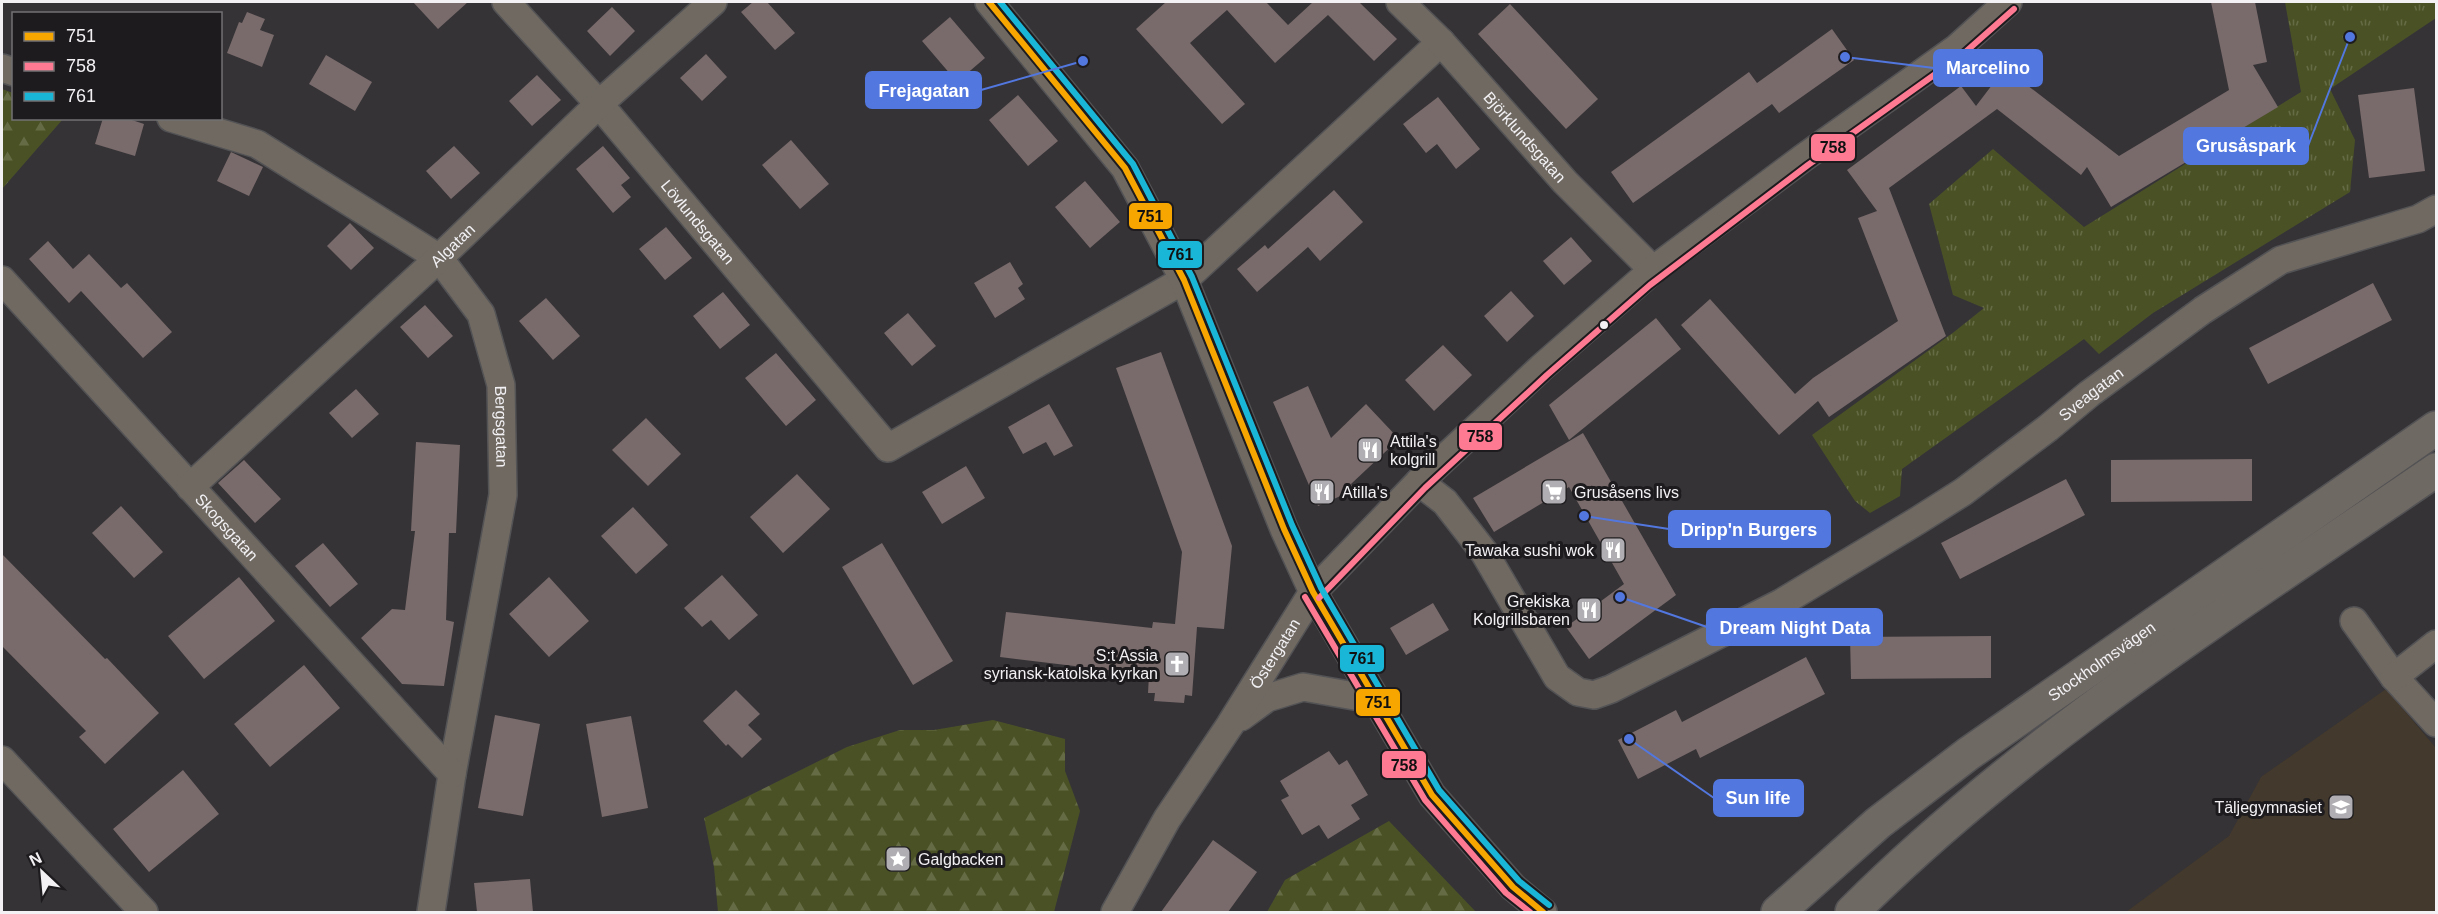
<svg xmlns="http://www.w3.org/2000/svg" width="2438" height="914" viewBox="0 0 2438 914" font-family="Arial,sans-serif">
  <style>
    .education { fill: #43392c }
    .grass { fill: url(#grass-tufts) }
    .forest { fill: url(#forest-firs) }
    .building { fill: #796a6b }
    .lines { fill: none; stroke-linecap: round; stroke-linejoin: round }
    .minor-casing { stroke: #535254; stroke-width: 30 }
    .major-casing { stroke: #535254; stroke-width: 36 }
    .minor { stroke: #6f6962; stroke-width: 27 }
    .major { stroke: #6f6964; stroke-width: 33 }
    .bus-1-casing { stroke: #1d1b1d; stroke-width: 10 }
    .bus-2-casing { stroke: #1d1b1d; stroke-width: 10 }
    .bus-3-casing { stroke: #1d1b1d; stroke-width: 10 }
    .bus-1 { stroke: #f7a600; stroke-width: 6 }
    .bus-2 { stroke: #fe7a93; stroke-width: 6 }
    .bus-3 { stroke: #1ab6d8; stroke-width: 6 }
    .bus-dot { fill: #f3f1f4; stroke: #1d1b1d; stroke-width: 2 }
    .labels { text-anchor: middle; dominant-baseline: central; stroke-width: 6; stroke-linejoin: round; paint-order: stroke }
    .street-label { font-size: 16px; fill: #f3f1f4; stroke: #1d1b1d }
    .poi-label { font-size: 16px; fill: #f3f1f4; stroke: #1d1b1d; text-anchor: start }
    .leader { fill: none; stroke: #5277df; stroke-width: 2 }
    .callout-dot { fill: #5277df; stroke: #1d1b1d; stroke-width: 2 }
    .callout { fill: #5277df; stroke: #5277df; stroke-width: 2 }
    .callout-label { font-size: 18px; text-anchor: middle; font-weight: bold; fill: #fff }
    .line-badge { stroke: #1d1b1d; stroke-width: 2 }
    .pale-badge-label { font-size: 16px; text-anchor: middle; font-weight: bold; fill: #111 }
  </style>
  <defs>
    <pattern id="grass-tufts" width="24" height="20" patternUnits="userSpaceOnUse" patternTransform="scale(1.5)"><rect width="24" height="20" fill="#4a5225"/><path d="M3 7l-1-3M5 7V3M7 7l1-3M15 17l-1-3M17 17v-4M19 17l1-3" fill="none" stroke="#656b45"/></pattern>
    <pattern id="forest-firs" width="22" height="20" patternUnits="userSpaceOnUse" patternTransform="scale(1.5)"><rect width="22" height="20" fill="#4a5225"/><path d="M5 1l3.5 6h-7zM16 11l3.5 6h-7z" fill="#656b45"/></pattern>
  </defs>
  <rect width="100%" height="100%" fill="#353336"/>
  <!-- education -->
  <path class="education" d="M2386 689 2436 748V912H2126L2229 836 2261 777Z"/>
  <!-- grass -->
  <path class="grass" d="M2285 2H2436V18L2330 89 2355 140 2350 192 2153 313 2099 354 2084 339 1902 469 1900 496 1870 513 1855 501 1812 435 1954 332 1984 308 1953 295 1929 204 1993 149 2084 227 2301 92Z"/>
  <!-- forest -->
  <path class="forest" d="M2 89 13 93 14 118 63 119 2 189Z
    M993 720 1065 739V771L1080 811 1054 912H718L714 867 704 818 847 747 900 730H934Z
    M1389 821 1476 912H1267L1285 880Z"/>
  <!-- building -->
  <path class="building" d="M413 2H468L438 29Z
    M753 2H767L795 33 775 50 741 12Z
    M1166 2H1266L1288 25 1313 2H1359L1397 39 1374 61 1328 15 1275 63 1227 10 1190 43 1245 104 1222 124 1136 29Z
    M2211 2H2255L2267 62 2253 65 2278 107 2111 207 2087 167 2081 175 1997 109 1889 188 1946 336 1829 417 1818 401 1779 435 1681 325 1710 299 1795 394 1813 378 1898 321 1858 218 1877 211 1847 170 1961 86 1976 106 2005 68 2119 156 2229 90Z
    M1510 4 1598 99 1566 129 1478 34Z
    M612 7 635 31 610 56 587 31Z
    M247 12 265 19 260 30 274 35 262 67 227 53 239 22 242 23Z
    M950 17 985 58 957 82 922 41Z
    M1832 29 1854 60 1779 113 1772 104 1633 203 1611 172 1749 72 1757 83Z
    M706 54 727 77 702 101 680 78Z
    M326 55 372 82 355 111 309 84Z
    M537 75 561 100 532 126 509 101Z
    M2414 88 2425 171 2369 178 2358 95Z
    M1018 95 1058 141 1028 166 989 120Z
    M1438 97 1480 149 1456 169 1437 144 1426 153 1403 124Z
    M103 118H126L144 124 135 156 95 144Z
    M791 140 829 184 800 209 762 165Z
    M454 146 480 173 451 199 426 171Z
    M603 146 630 178 621 185 631 197 613 213 576 169Z
    M231 152 263 167 249 196 217 181Z
    M1085 181 1120 222 1090 248 1055 207Z
    M1334 190 1363 222 1320 261 1308 247 1257 292 1237 269 1265 245 1268 249Z
    M350 223 374 248 351 270 327 246Z
    M666 227 692 258 665 280 639 249Z
    M1571 237 1592 261 1564 285 1543 261Z
    M48 241 73 269 89 254 121 288 127 283 172 332 143 358 81 291 69 303 29 259Z
    M1010 262 1023 284 1018 288 1025 299 995 318 974 283Z
    M2373 283 2392 320 2268 384 2249 348Z
    M1511 291 1534 316 1507 342 1484 316Z
    M723 292 750 325 720 349 693 316Z
    M546 298 580 336 553 360 519 321Z
    M425 305 453 336 428 358 400 327Z
    M908 313 936 346 912 366 884 333Z
    M1656 318 1681 349 1569 440 1549 405Z
    M1443 345 1472 375 1434 411 1405 380Z
    M1161 352 1232 546 1224 629 1197 627 1192 696 1185 695 1184 703 1154 701 1155 693H1148L1149 675 1000 657 1006 612 1152 628 1153 622 1175 624 1182 552 1116 368Z
    M776 353 816 400 786 426 745 378Z
    M1308 386 1331 438 1366 404 1399 439 1351 484 1354 490 1318 506 1273 402Z
    M356 389 379 414 352 438 329 413Z
    M1049 404 1073 446 1054 456 1046 442 1023 454 1008 427Z
    M646 418 681 454 648 486 612 450Z
    M1583 433 1676 595 1589 659 1566 627 1624 584 1569 487 1494 532 1473 498Z
    M416 442 460 445 456 533H449L446 620 454 622 444 686 402 684 361 638 392 609 405 610 415 531H411Z
    M2252 459V501L2111 502V460Z
    M244 460 281 499 255 523 218 483Z
    M966 466 985 498 942 524 922 492Z
    M797 474 830 509 783 553 750 517Z
    M2066 479 2085 515 1960 579 1941 543Z
    M121 506 163 552 134 578 92 533Z
    M633 507 668 545 636 574 601 536Z
    M323 543 358 584 330 607 295 566Z
    M882 543 953 661 913 685 842 567Z
    M2 554 105 659 107 658 159 713 105 764 79 737 86 731 2 646Z
    M722 575 758 615 729 640 711 620 702 627 684 608Z
    M239 577 275 621 204 679 168 636Z
    M549 577 589 621 549 657 509 614Z
    M1433 603 1449 630 1406 655 1390 628Z
    M1991 636V678L1851 679 1850 637Z
    M1806 657 1825 694 1700 758 1696 749 1638 779 1618 740 1676 710 1682 722Z
    M304 665 340 708 270 767 234 724Z
    M736 690 760 714 748 725 762 739 742 758 728 744 726 746 703 721Z
    M495 715 540 724 523 816 478 808Z
    M631 716 648 808 602 817 586 724Z
    M1329 751 1339 765 1347 760 1368 795 1351 805 1360 819 1328 839 1319 825 1302 835 1281 800 1289 796 1280 781Z
    M183 770 219 814 149 872 113 829Z
    M1213 840 1257 872 1228 912H1161Z
    M530 879 533 912H477L474 883Z"/>
  <g class="lines">
    <!-- minor casing -->
    <g class="minor-casing">
      <g id="minor">
        <path id="s1" d="M506 2 599 104 888 448 1184 280 1441 42"/>
        <path d="M989 2 1125 168 1184 280 1284 529 1313 592 1432 795 1513 887 1543 912"/>
        <path id="s2" d="M1400 2 1441 42 1565 182 1653 270"/>
        <path d="M2 68 14 72"/>
        <path id="s3" d="M171 118 257 144 439 258 481 314 501 385 503 495 452 774 431 912"/>
        <path id="s4" d="M2 280 452 774"/>
        <path id="s5" d="M1419 482 1445 502 1484 552 1557 677 1578 692 1594 695 1611 689 1781 603 1917 521 1963 492 2048 428 2089 394 2203 310 2281 260 2418 219 2436 209"/>
        <path id="s6" d="M190 487 439 258 599 104 713 2"/>
        <path d="M2354 621 2394 677 2436 723"/>
        <path d="M2394 677 2436 644"/>
        <path d="M1241 717 1267 698 1303 687 1377 700"/>
        <path d="M2 760 144 912"/>
        <path id="s7" d="M1115 912 1167 819 1230 725 1313 592 1419 482 1541 368 1653 270 1803 158 1957 48 2008 2"/>
      </g>
    </g>
    <!-- major casing -->
    <g class="major-casing">
      <g id="major">
        <path id="s8" d="M1778 912 1878 823 1968 754 2436 428"/>
        <path d="M1852 912C2025 739 2236 607 2436 470"/>
      </g>
    </g>
    <!-- minor -->
    <use href="#minor" class="minor"/>
    <!-- major -->
    <use href="#major" class="major"/>
    <!-- bus-1 casing -->
    <g class="bus-1-casing">
      <path id="bus-1" d="M989 2 1125 168 1184 280 1284 529 1313 592 1432 795 1513 887 1543 912"/>
    </g>
    <!-- bus-2 casing -->
    <g class="bus-2-casing">
      <path id="bus-2" d="M1305 597 1425 800 1506 893 1530 912
        M1319 598 1425 488 1547 375 1650 285 1808 165 1962 55 2014 9"/>
    </g>
    <!-- bus-3 casing -->
    <g class="bus-3-casing">
      <path id="bus-3" d="M1000 2 1133 164 1192 277 1292 525 1321 588 1439 790 1519 881 1549 905"/>
    </g>
    <!-- bus-1 -->
    <use href="#bus-1" class="bus-1"/>
    <!-- bus-2 -->
    <use href="#bus-2" class="bus-2"/>
    <!-- bus-3 -->
    <use href="#bus-3" class="bus-3"/>
  </g>
  <!-- icons -->
  <defs>
    <g id="restaurant-square" transform="scale(1.35)"><rect x="-9" y="-9" width="18" height="18" rx="4" fill="#b0aeb2" stroke="#1d1b1d"/><path d="M-5-6h1v4h1v-4h1v4h1v-4h1v5L-1.5 .5V6h-2V.5L-5-1ZM5-6V6H3V1.5H1.5Q1.5-4 5-6Z" fill="#fff"/></g>
    <g id="supermarket-square" transform="scale(1.35)"><rect x="-9" y="-9" width="18" height="18" rx="4" fill="#b0aeb2" stroke="#1d1b1d"/><path d="M-6-5.5h2.5l.6 2H6L4.5 2H-2.5L-4.4-4H-6ZM-1.5 3.2a1.3 1.3 0 1 0 .1 0ZM3 3.2a1.3 1.3 0 1 0 .1 0Z" fill="#fff"/></g>
    <g id="church-square" transform="scale(1.35)"><rect x="-9" y="-9" width="18" height="18" rx="4" fill="#b0aeb2" stroke="#1d1b1d"/><path d="M-1.2-6h2.4v3.5h3.3v2.4h-3.3V6h-2.4V-.1h-3.3v-2.4h3.3Z" fill="#fff"/></g>
    <g id="school-square" transform="scale(1.35)"><rect x="-9" y="-9" width="18" height="18" rx="4" fill="#b0aeb2" stroke="#1d1b1d"/><path d="M0-5L7-2L0 1L-7-2ZM-4 1L0 2.5L4 1V4Q0 6-4 4Z" fill="#fff"/></g>
    <g id="sight-square" transform="scale(1.35)"><rect x="-9" y="-9" width="18" height="18" rx="4" fill="#b0aeb2" stroke="#1d1b1d"/><path d="M0-6L1.8-2.2L6-1.7L2.9 1.2L3.7 5.4L0 3.3L-3.7 5.4L-2.9 1.2L-6-1.7L-1.8-2.2Z" fill="#fff"/></g>
  </defs>
  <g fill-rule="evenodd">
    <use href="#restaurant-square" x="1370" y="450"/>
    <use href="#restaurant-square" x="1322" y="492"/>
    <use href="#supermarket-square" x="1554" y="492"/>
    <use href="#restaurant-square" x="1613" y="550"/>
    <use href="#restaurant-square" x="1589" y="610"/>
    <use href="#church-square" x="1177" y="664"/>
    <use href="#school-square" x="2341" y="807"/>
    <use href="#sight-square" x="898" y="859"/>
  </g>
  <!-- markers -->
  <circle class="bus-dot" cx="1604" cy="325" r="5"/>
  <g class="labels">
    <!-- street labels -->
    <g class="street-label">
      <text stroke="none"><textPath href="#s2" startOffset="184">Björklundsgatan</textPath></text>
      <text stroke="none"><textPath href="#s1" startOffset="292">Lövlundsgatan</textPath></text>
      <text stroke="none"><textPath href="#s6" startOffset="357">Algatan</textPath></text>
      <text stroke="none"><textPath href="#s5" startOffset="866">Sveagatan</textPath></text>
      <text stroke="none"><textPath href="#s3" startOffset="490">Bergsgatan</textPath></text>
      <text stroke="none"><textPath href="#s4" startOffset="334">Skogsgatan</textPath></text>
      <text stroke="none"><textPath href="#s7" startOffset="304">Östergatan</textPath></text>
      <text stroke="none"><textPath href="#s8" startOffset="410">Stockholmsvägen</textPath></text>
    </g>
    <!-- poi labels -->
    <g class="poi-label">
      <text x="1390" y="441">Attila's<tspan x="1390" dy="18">kolgrill</tspan></text>
      <text x="1342" y="492">Atilla's</text>
      <text x="1574" y="492">Grusåsens livs</text>
      <text x="1594" y="550" text-anchor="end">Tawaka sushi wok</text>
      <text x="1570" y="601" text-anchor="end">Grekiska<tspan x="1570" dy="18">Kolgrillsbaren</tspan></text>
      <text x="1158" y="655" text-anchor="end">S:t Assia<tspan x="1158" dy="18">syriansk-katolska kyrkan</tspan></text>
      <text x="2322" y="807" text-anchor="end">Täljegymnasiet</text>
      <text x="918" y="859">Galgbacken</text>
    </g>
  </g>
  <!-- callouts -->
  <path class="leader" d="M1845 57L1934 68M1083 61L981 90M2350 37L2308 146M1584 516L1669 529M1620 597L1707 627M1629 739L1714 798"/>
  <g class="callout-dot">
    <circle cx="1845" cy="57" r="6"/>
    <circle cx="1083" cy="61" r="6"/>
    <circle cx="2350" cy="37" r="6"/>
    <circle cx="1584" cy="516" r="6"/>
    <circle cx="1620" cy="597" r="6"/>
    <circle cx="1629" cy="739" r="6"/>
  </g>
  <g class="callout">
    <rect x="1934" y="50" width="108" height="36" rx="6"/>
    <rect x="866" y="72" width="115" height="36" rx="6"/>
    <rect x="2184" y="128" width="124" height="36" rx="6"/>
    <rect x="1669" y="511" width="161" height="36" rx="6"/>
    <rect x="1707" y="609" width="175" height="36" rx="6"/>
    <rect x="1714" y="780" width="89" height="36" rx="6"/>
  </g>
  <g class="callout-label">
    <text x="1988" y="74">Marcelino</text>
    <text x="924" y="97">Frejagatan</text>
    <text x="2246" y="152">Grusåspark</text>
    <text x="1749" y="536">Dripp'n Burgers</text>
    <text x="1795" y="634">Dream Night Data</text>
    <text x="1758" y="804">Sun life</text>
  </g>
  <g class="line-badge">
    <rect x="1810" y="133" width="46" height="29" rx="6" fill="#fe7a93"/>
    <rect x="1128" y="202" width="45" height="28" rx="6" fill="#f7a600"/>
    <rect x="1157" y="240" width="46" height="29" rx="6" fill="#1ab6d8"/>
    <rect x="1458" y="422" width="45" height="29" rx="6" fill="#fe7a93"/>
    <rect x="1339" y="644" width="46" height="29" rx="6" fill="#1ab6d8"/>
    <rect x="1355" y="688" width="46" height="29" rx="6" fill="#f7a600"/>
    <rect x="1381" y="750" width="46" height="29" rx="6" fill="#fe7a93"/>
  </g>
  <g class="pale-badge-label">
    <text x="1833" y="153">758</text>
    <text x="1150" y="222">751</text>
    <text x="1180" y="260">761</text>
    <text x="1480" y="442">758</text>
    <text x="1362" y="664">761</text>
    <text x="1378" y="708">751</text>
    <text x="1404" y="771">758</text>
  </g>
  <!-- border -->
  <rect width="2438" height="914" fill="none" stroke="#f3f1f4" stroke-width="6"/>
  <!-- legend -->
  <rect x="12" y="12" width="210" height="108" fill="#1d1b1d" stroke="#737173" stroke-width="1.5"/>
  <rect x="24" y="32" width="30" height="9" fill="#f7a600" stroke="#737173" stroke-width="1.5"/>
  <text x="66" y="42" font-size="18" fill="#f3f1f4">751</text>
  <rect x="24" y="62" width="30" height="9" fill="#fe7a93" stroke="#737173" stroke-width="1.5"/>
  <text x="66" y="72" font-size="18" fill="#f3f1f4">758</text>
  <rect x="24" y="92" width="30" height="9" fill="#1ab6d8" stroke="#737173" stroke-width="1.5"/>
  <text x="66" y="102" font-size="18" fill="#f3f1f4">761</text>
  <!-- north arrow -->
  <g transform="translate(42 872) rotate(334)" stroke="#1d1b1d" stroke-width="4.5" paint-order="stroke">
  <path d="M0-4.5L10 22L0 15L-10 22Z" fill="#f3f1f4"/>
  <text y="-9" font-size="16" font-weight="bold" text-anchor="middle" fill="#f3f1f4">N</text>
  </g>
</svg>
